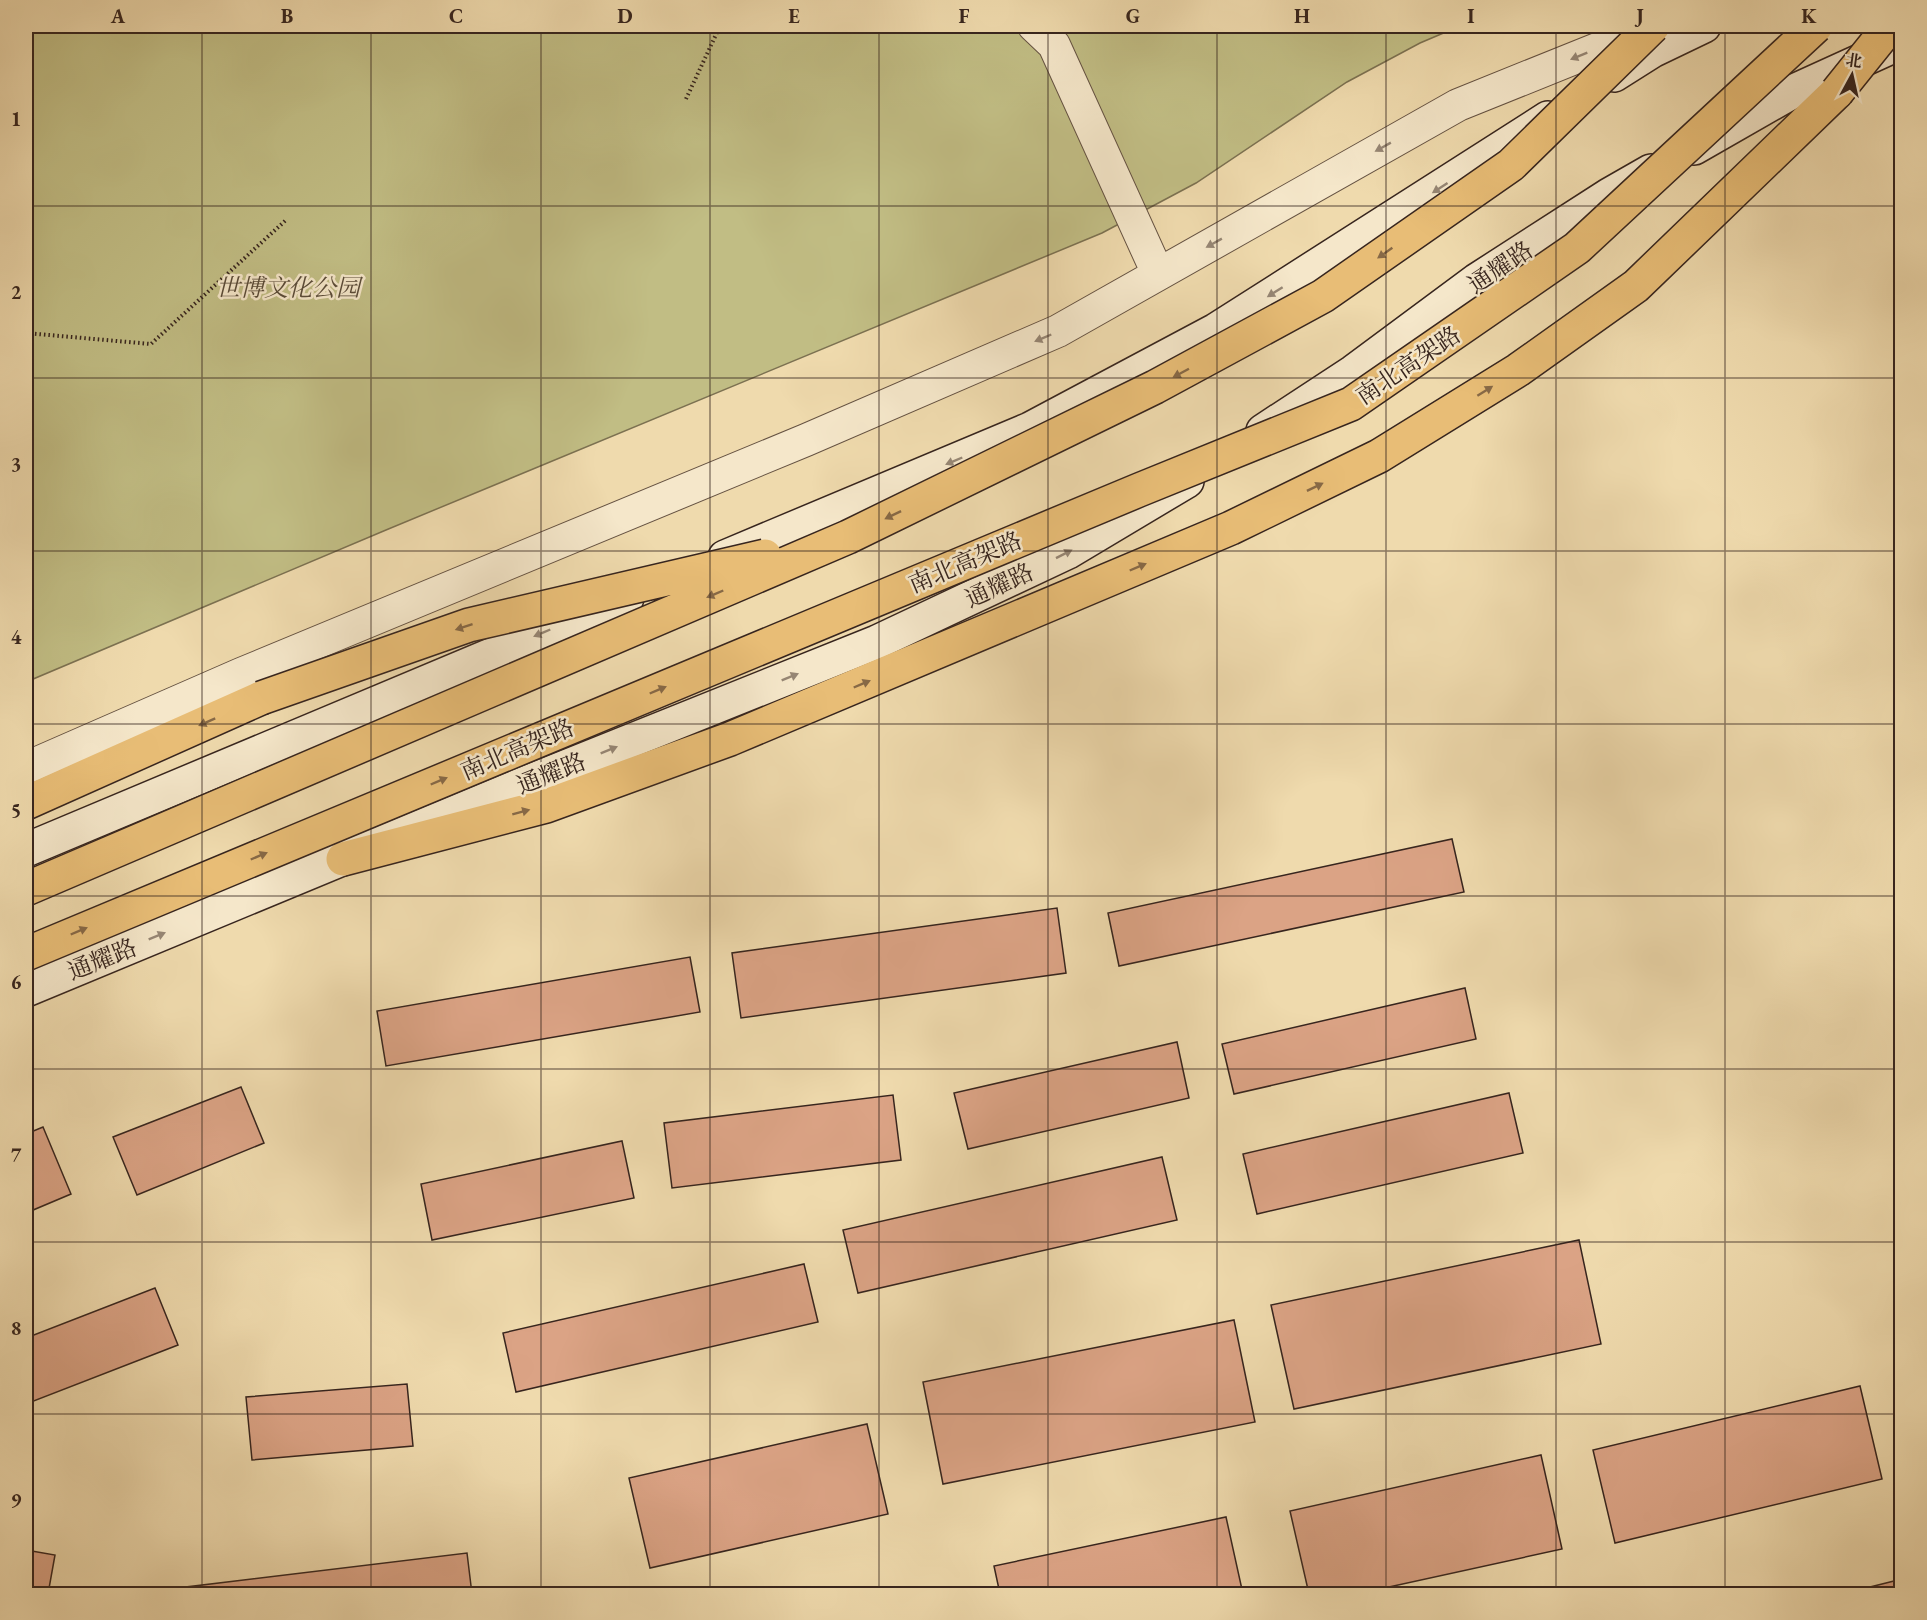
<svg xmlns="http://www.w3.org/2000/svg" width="1927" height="1620" viewBox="0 0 1927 1620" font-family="'EB Garamond','Noto Serif SC',serif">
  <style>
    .green { fill: #c1bd84; stroke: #7c7151; stroke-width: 1.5 }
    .building { fill: #dba385; stroke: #37251e; stroke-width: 1.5 }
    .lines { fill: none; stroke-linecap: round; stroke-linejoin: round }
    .street-casing { stroke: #655242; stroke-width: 34 }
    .secondary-casing { stroke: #37251e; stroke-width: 36 }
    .highway-casing { stroke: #37251e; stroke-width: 36 }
    .path { stroke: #37251e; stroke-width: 4; stroke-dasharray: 1.5 3; stroke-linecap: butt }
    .street { stroke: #f5e7ca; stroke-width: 32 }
    .secondary { stroke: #f5e7ca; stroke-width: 33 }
    .highway { stroke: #e8bd76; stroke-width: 33 }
    .highway-bridge-casing { stroke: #37251e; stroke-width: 36; stroke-linecap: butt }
    .highway-bridge { stroke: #e8bd76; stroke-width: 33 }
    .oneway { fill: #968674 }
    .oneway2 { fill: #876946 }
    .grid { fill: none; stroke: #37251e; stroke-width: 1.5; stroke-opacity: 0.55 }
    .labels { text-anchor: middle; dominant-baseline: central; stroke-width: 5; stroke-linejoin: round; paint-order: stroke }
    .street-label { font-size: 24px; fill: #37251e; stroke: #f5e7ca }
    .park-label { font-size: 24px; font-style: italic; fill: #5a4b38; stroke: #f5e7ca }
    .neatline { fill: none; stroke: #37251e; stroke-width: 2 }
    .grid-label { font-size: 20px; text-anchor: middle; font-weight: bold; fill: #37251e }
  </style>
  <rect width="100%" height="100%" fill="#efdaad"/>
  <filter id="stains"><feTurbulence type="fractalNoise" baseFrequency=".00333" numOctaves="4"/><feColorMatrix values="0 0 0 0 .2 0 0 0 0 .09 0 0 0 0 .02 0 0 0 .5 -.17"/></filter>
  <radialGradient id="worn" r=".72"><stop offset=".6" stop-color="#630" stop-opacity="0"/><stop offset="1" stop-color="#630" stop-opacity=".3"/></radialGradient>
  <!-- green -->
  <path class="green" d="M26 26H1460L1420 43 1347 82 1196 183 1102 233 386 530 26 682Z"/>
  <!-- building -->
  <path class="building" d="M1452 839 1464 892 1119 966 1108 913Z
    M1057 908 1066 973 741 1018 732 953Z
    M690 957 700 1012 386 1066 377 1011Z
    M1465 988 1476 1039 1234 1094 1222 1044Z
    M1177 1042 1189 1098 968 1149 954 1093Z
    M241 1087 264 1143 137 1195 113 1137Z
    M1509 1093 1523 1153 1257 1214 1243 1154Z
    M893 1095 901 1160 672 1188 664 1123Z
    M43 1127 71 1194 26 1213V1134Z
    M622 1141 634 1198 432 1240 421 1184Z
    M1162 1157 1177 1220 858 1293 843 1230Z
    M1579 1240 1601 1344 1294 1409 1271 1305Z
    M804 1264 818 1322 516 1392 503 1333Z
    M155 1288 178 1345 26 1404V1338Z
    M1234 1320 1255 1422 943 1484 923 1382Z
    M407 1384 413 1446 252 1460 246 1397Z
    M1860 1386 1882 1479 1615 1543 1593 1450Z
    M867 1424 888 1514 650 1568 629 1478Z
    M1541 1455 1562 1549 1357 1594H1309L1290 1511Z
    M1226 1517 1243 1594H1000L994 1566Z
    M26 1550 55 1555 48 1594H26Z
    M467 1553 472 1594H187L186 1587Z
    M1902 1579V1594H1842Z"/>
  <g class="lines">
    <!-- street casing -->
    <g class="street-casing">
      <path id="street" d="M1034 26 1054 45 1158 274
        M26 768 241 674 806 440 1058 331 1458 105 1597 49 1651 33"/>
    </g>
    <!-- secondary casing -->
    <g class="secondary-casing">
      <path id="secondary" d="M1614 75 1652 51 1704 26
        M1694 148 1792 92 1902 42
        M1263 431 1353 372 1477 280 1609 195 1651 171
        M725 557 1030 429 1216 330 1548 118
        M26 850 627 598
        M26 990 518 786 877 642 1068 552 1187 481"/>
    </g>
    <!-- highway casing -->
    <g class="highway-casing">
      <path id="highway" d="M26 803 261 698
        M343 859 546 806 730 739 1231 528 1379 456 1518 370 1636 286 1837 92"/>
    </g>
    <!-- path -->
    <path class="path" d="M686 99 720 26
      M26 333 151 344 286 220"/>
    <!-- street -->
    <use href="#street" class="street"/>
    <!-- secondary -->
    <use href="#secondary" class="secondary"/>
    <!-- highway -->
    <use href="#highway" class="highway"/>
    <!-- highway-bridge casing -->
    <g class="highway-bridge-casing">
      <path id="highway-bridge" d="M1837 92 1890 26
        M261 698 469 625 765 556
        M26 889 848 537 1155 387 1323 296 1511 165 1653 26
        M26 954 1139 490 1351 404 1577 248 1816 26"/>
    </g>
    <!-- highway-bridge -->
    <use href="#highway-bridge" class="highway-bridge"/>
  </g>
  <!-- one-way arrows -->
  <defs><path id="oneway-solid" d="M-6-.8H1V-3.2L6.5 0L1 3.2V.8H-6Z" transform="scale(1.5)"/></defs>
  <g class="oneway">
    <use href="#oneway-solid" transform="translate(1579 56) rotate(158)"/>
    <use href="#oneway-solid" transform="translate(1383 147) rotate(151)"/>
    <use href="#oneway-solid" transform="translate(1440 188) rotate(147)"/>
    <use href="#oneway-solid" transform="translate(1214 243) rotate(151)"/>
    <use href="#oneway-solid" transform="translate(1275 292) rotate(148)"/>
    <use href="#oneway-solid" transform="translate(1043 338) rotate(157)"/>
    <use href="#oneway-solid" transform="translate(954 461) rotate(157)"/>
    <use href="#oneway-solid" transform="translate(1064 554) rotate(-27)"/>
    <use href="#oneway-solid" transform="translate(542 633) rotate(157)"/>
    <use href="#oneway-solid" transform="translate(790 677) rotate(-22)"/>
    <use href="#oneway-solid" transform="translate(609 750) rotate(-22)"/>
    <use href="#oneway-solid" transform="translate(157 936) rotate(-22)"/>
  </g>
  <g class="oneway2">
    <use href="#oneway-solid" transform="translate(1385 253) rotate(145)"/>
    <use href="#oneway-solid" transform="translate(1181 373) rotate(152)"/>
    <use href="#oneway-solid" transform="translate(1485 391) rotate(-32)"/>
    <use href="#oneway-solid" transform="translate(1315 487) rotate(-26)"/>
    <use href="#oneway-solid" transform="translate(893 515) rotate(154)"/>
    <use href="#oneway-solid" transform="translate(1138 567) rotate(-23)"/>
    <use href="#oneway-solid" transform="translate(715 594) rotate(157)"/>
    <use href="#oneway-solid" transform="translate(464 627) rotate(162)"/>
    <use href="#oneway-solid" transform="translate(862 684) rotate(-23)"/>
    <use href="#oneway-solid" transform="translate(658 690) rotate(-23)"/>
    <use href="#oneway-solid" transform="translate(207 722) rotate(156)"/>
    <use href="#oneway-solid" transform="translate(439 781) rotate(-23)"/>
    <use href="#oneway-solid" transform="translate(521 812) rotate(-15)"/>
    <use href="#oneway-solid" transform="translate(259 856) rotate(-23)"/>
    <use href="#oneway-solid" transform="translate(79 931) rotate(-23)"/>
  </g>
  <!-- grid -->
  <path class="grid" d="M202 26V1594M371 26V1594M541 26V1594M710 26V1594M879 26V1594M1048 26V1594M1217 26V1594M1386 26V1594M1556 26V1594M1725 26V1594M26 206H1902M26 378H1902M26 551H1902M26 724H1902M26 896H1902M26 1069H1902M26 1242H1902M26 1414H1902"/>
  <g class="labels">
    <!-- street labels -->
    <g class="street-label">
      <text transform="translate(1500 267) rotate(-34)">通耀路</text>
      <text transform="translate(1408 365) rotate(-34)">南北高架路</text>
      <text transform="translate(965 562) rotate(-23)">南北高架路</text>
      <text transform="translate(999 585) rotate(-25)">通耀路</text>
      <text transform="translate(517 749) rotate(-23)">南北高架路</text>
      <text transform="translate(551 773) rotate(-22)">通耀路</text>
      <text transform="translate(102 959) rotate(-22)">通耀路</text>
    </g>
    <!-- park labels -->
    <g class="park-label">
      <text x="288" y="287">世博文化公园</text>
    </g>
  </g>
  <!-- margin -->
  <rect width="1927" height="1620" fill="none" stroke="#efdaad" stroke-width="66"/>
  <!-- north arrow -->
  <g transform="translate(1852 75) rotate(8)" stroke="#f5e7ca" stroke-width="4.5" paint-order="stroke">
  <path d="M0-4.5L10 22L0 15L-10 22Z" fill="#37251e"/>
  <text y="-9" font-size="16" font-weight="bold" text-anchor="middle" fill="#37251e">北</text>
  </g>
  <rect x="33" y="33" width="1861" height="1554" class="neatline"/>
  <g class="grid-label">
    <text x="118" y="23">A</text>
    <text x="287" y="23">B</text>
    <text x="456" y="23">C</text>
    <text x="625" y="23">D</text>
    <text x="794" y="23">E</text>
    <text x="964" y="23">F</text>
    <text x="1133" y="23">G</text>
    <text x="1302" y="23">H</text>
    <text x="1471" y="23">I</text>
    <text x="1640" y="23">J</text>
    <text x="1809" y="23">K</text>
    <text x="16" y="126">1</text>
    <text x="16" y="299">2</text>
    <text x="16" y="471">3</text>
    <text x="16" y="644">4</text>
    <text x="16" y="817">5</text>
    <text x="16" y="989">6</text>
    <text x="16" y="1162">7</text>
    <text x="16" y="1335">8</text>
    <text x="16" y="1507">9</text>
  </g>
  <rect width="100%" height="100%" filter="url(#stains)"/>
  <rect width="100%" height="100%" fill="url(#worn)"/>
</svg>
